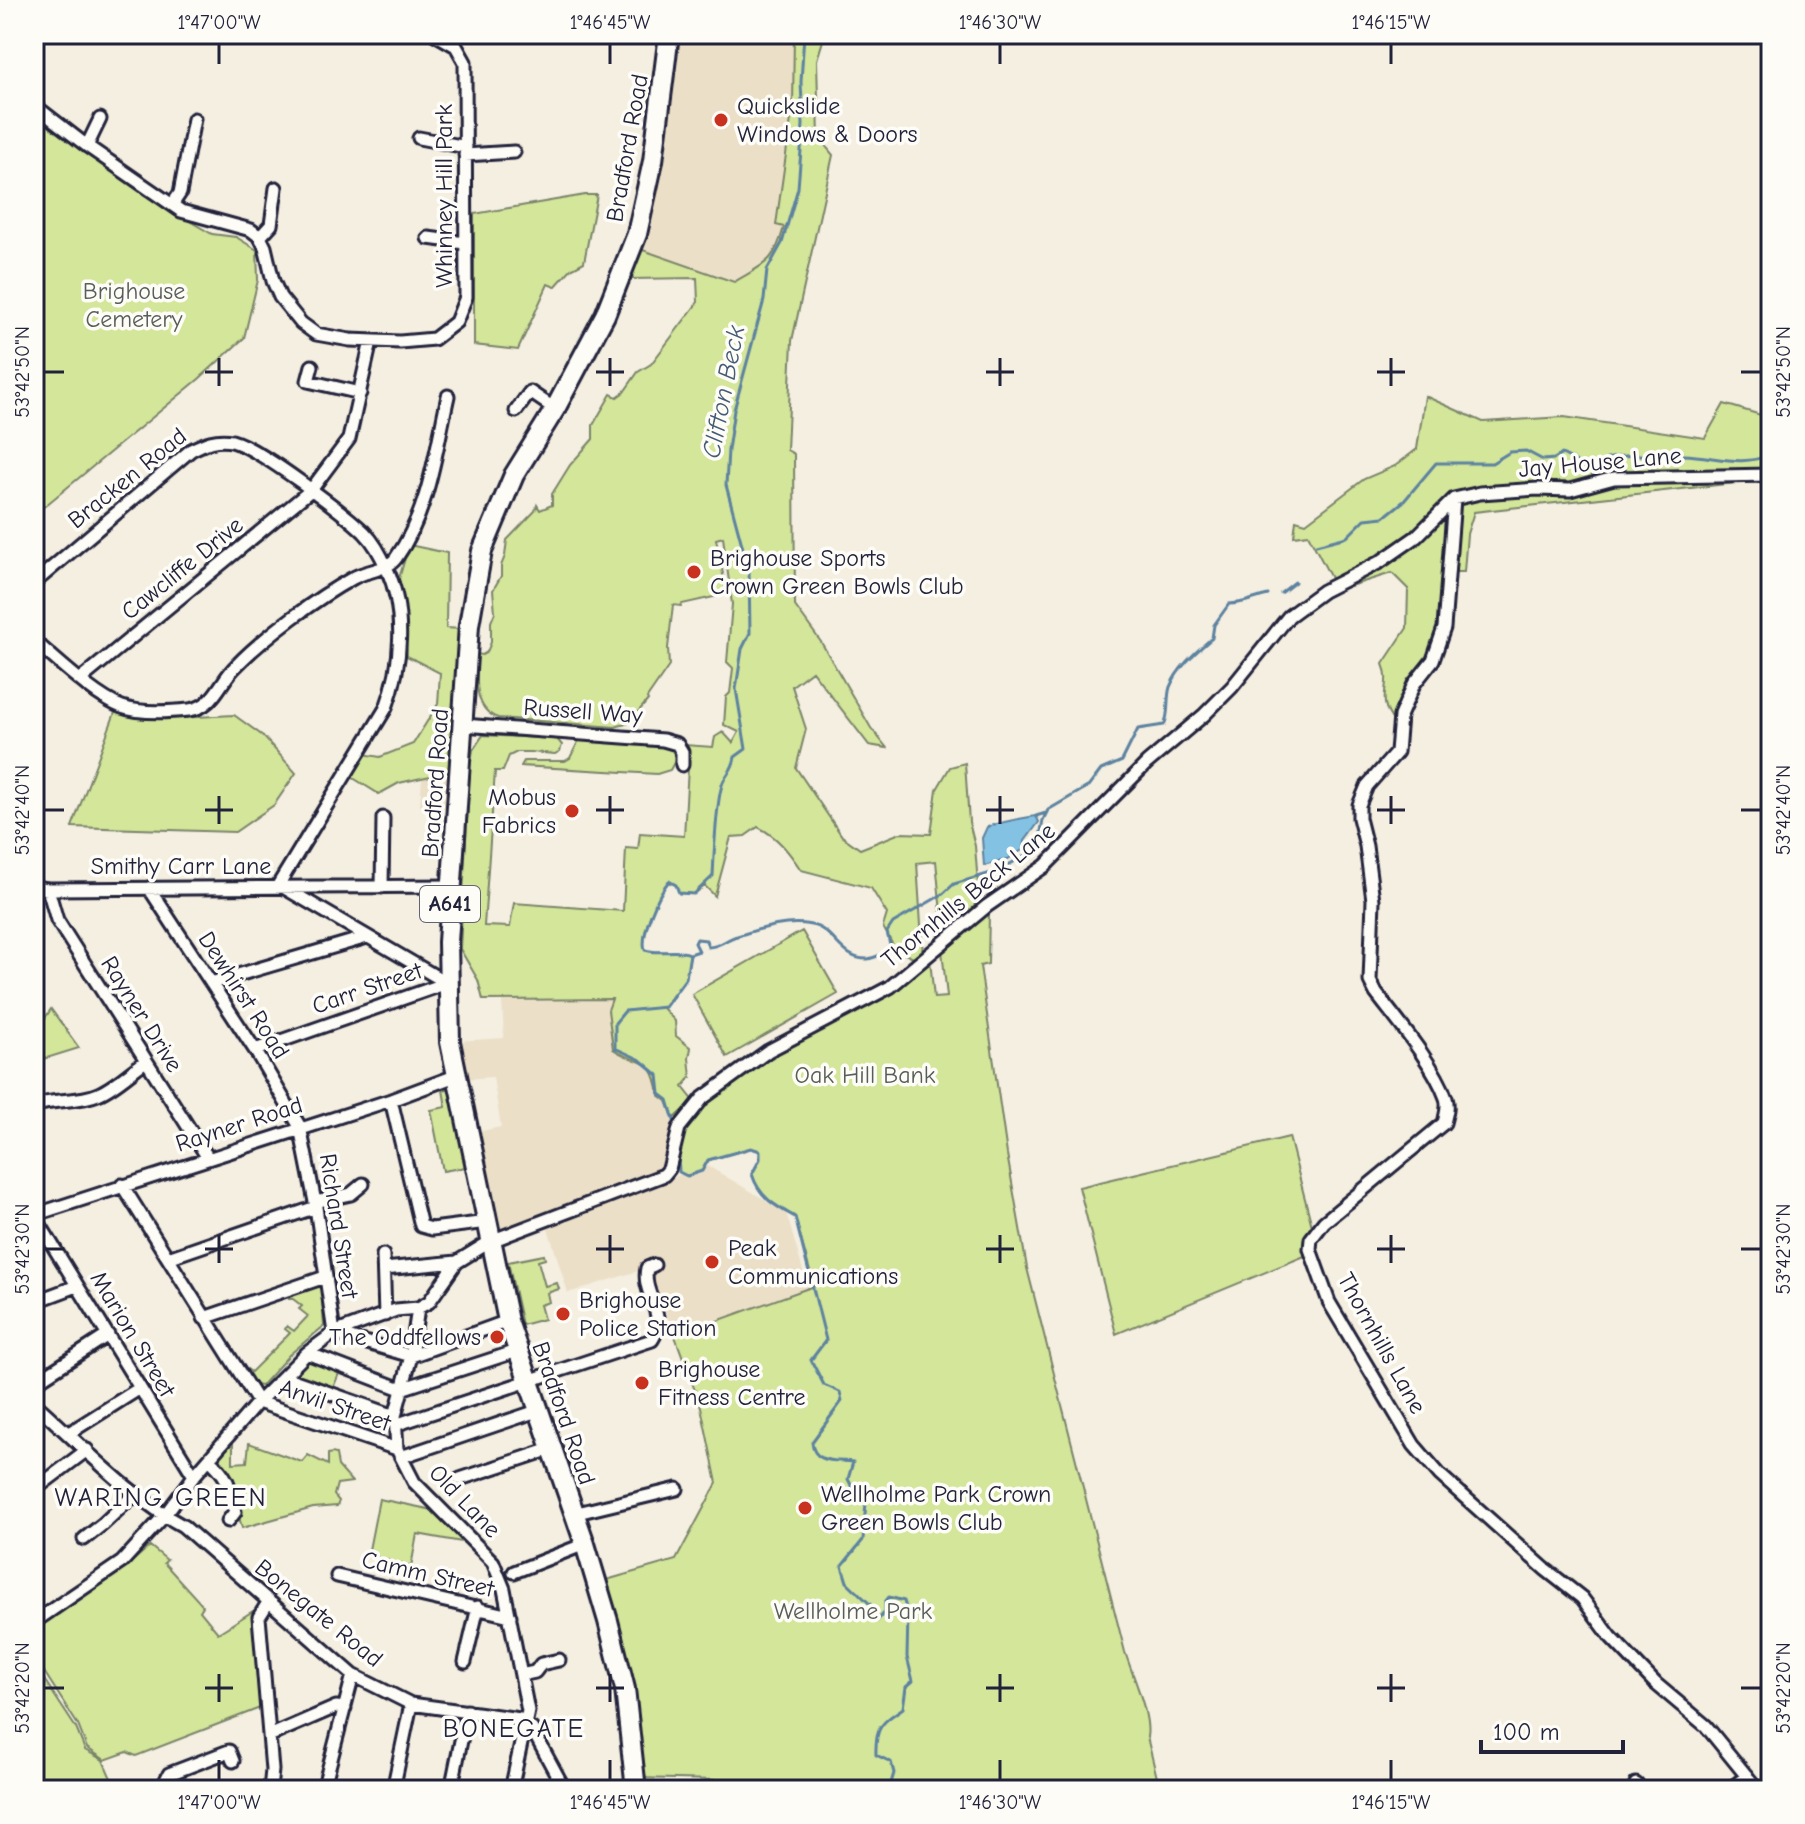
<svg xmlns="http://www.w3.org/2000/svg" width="1805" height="1824" viewBox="0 0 1805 1824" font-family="'Comic Neue',sans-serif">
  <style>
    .built { fill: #ebdfc7 }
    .green { fill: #d3e69a; stroke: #7a846a; stroke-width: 2 }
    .water { fill: #84c2e4; stroke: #5d82a0; stroke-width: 2 }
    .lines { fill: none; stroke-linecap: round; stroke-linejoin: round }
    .stream { stroke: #5d82a0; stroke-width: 3 }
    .minor-casing { stroke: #22223b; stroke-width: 17 }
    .primary-casing { stroke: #22223b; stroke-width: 24 }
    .minor { stroke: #fdfcf7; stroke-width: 11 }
    .primary { stroke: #fdfcf7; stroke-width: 18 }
    .ticks { fill: none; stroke: #22223b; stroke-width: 3 }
    .poi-dot { fill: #c8321e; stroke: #fdfcf7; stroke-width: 3 }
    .labels { text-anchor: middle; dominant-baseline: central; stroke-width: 7; stroke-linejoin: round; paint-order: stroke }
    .shield { fill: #fdfcf7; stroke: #646373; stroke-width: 2 }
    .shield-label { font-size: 22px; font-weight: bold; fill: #22223b }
    .poi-label { font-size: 24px; fill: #22223b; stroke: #fdfcf7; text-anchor: start }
    .street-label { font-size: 24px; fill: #22223b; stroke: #fdfcf7 }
    .park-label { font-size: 24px; fill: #575d58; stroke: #fdfcf7 }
    .water-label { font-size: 26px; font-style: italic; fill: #445a76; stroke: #fdfcf7 }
    .neighbourhood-label { font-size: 26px; letter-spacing: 2px; fill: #22223b; stroke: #fdfcf7 }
    .neatline { fill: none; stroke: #22223b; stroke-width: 3 }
    .ticks-label { font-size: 20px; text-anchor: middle; fill: #22223b }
  </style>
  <rect width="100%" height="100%" fill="#f5efe1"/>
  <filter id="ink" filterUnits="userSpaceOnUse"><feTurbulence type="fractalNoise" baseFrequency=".0125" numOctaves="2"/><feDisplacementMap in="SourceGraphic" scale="16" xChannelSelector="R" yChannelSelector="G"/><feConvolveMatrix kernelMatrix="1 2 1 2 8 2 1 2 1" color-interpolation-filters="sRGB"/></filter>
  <g filter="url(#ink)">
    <!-- built -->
    <path class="built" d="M678 34H794L793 105 776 224 784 227 780 242 766 265 734 282 640 249 666 154Z
      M453 770 448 809 420 806 422 778Z
      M613 999 620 1054 649 1066 656 1075 659 1095 667 1101 673 1117 675 1133 667 1167 576 1200 531 1223 491 1234 472 1133 501 1127 493 1077 464 1079 457 1041 504 1038 502 1001Z
      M706 1165 786 1212 808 1288 675 1336 651 1275 654 1266 568 1293 547 1225Z"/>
    <!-- green -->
    <path class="green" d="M794 34H825L817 60 819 138 833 155 792 341 787 450 794 454 795 606 821 642 871 728 887 748 869 745 812 671 792 686 806 729 796 768 842 836 860 849 900 833 931 834 937 789 950 767 965 763 969 822 975 846 978 885 974 909 943 934 936 861 917 863 923 956 917 960 895 949 883 927 887 914 871 888 801 870C789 852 778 837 758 827L745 836 731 837 715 896 705 886 694 894 679 893 676 885 668 882C658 894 640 935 645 950 660 955 677 948 690 954L686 978 663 1008 675 1021 676 1036 691 1048 689 1058 691 1077 683 1087 694 1101 676 1117H673L667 1101 659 1095C654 1055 640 1067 613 1049L608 1010 612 999 483 1000 478 980 460 949 470 766 473 750 483 735 557 739 562 745 560 751 555 754 530 752H517L509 756 503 771H495L484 926 510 927 514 903 623 911 626 848 638 849 640 833 684 836 688 767 685 745 713 747 715 737 723 732 733 743 739 732 724 725 726 697 730 693 733 668 727 662 732 604 723 537 716 539 727 594 682 604 681 606 673 605 668 648 669 666 647 698 648 700 629 723 615 727 498 718C472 709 477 676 477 654L482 655 487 652 491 642V622L495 612 493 590 501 576V566L505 556 507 540 535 511 537 505 540 510 552 505V494L570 465 593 439V425L611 394 617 397 624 392 638 372 651 364 698 302 697 278 630 279 640 249 734 282C764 264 774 264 784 227L776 225 793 105Z
      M34 114 141 193 212 234 236 237 257 250 258 280 244 338 199 379 34 515Z
      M585 195H597L584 262 571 269 555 287 548 284 518 350 474 345V214Z
      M1425 396 1483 422 1564 417 1705 438 1724 404 1771 418V479L1474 512 1467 534 1464 572H1443L1436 642 1407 688 1395 723C1374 698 1393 687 1383 664L1407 628 1408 589 1392 573 1344 588 1333 582 1308 534 1294 536 1296 520 1306 523 1364 479 1395 466 1417 449Z
      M409 545 447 553 446 628 461 629 453 771 399 783 379 794 350 776 364 754 380 757 413 744 438 704 440 673 407 656 404 614 398 582Z
      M116 710 129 715 158 719 234 715 263 736 296 773 274 805 235 832 72 827Z
      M579 740 661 745 674 751 676 759 670 770 657 774 521 766 524 761H565L570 758Z
      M984 910 989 912 988 964 980 966 1007 1154 1027 1268 1125 1652C1132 1674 1151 1715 1147 1737L1160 1790H715V1780L636 1778 596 1583 676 1560 717 1483 701 1407 675 1336 814 1286 795 1217C775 1206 759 1197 752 1174L760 1159V1151L751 1148 709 1160 702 1171 687 1176 679 1172 677 1140 695 1111 776 1050 930 960 934 998 947 997 942 950Z
      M802 931 838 994 727 1057 692 994Z
      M51 1009 79 1048 34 1062V1035Z
      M447 1089 450 1092 466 1167 443 1171 431 1110 446 1107 443 1090Z
      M1289 1137 1313 1230 1305 1239 1307 1255 1116 1334 1079 1187Z
      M544 1255 545 1259 538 1261 545 1286 557 1283 559 1289 547 1293 549 1302 540 1305 544 1319 522 1325 508 1262Z
      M318 1285 321 1288 324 1326 289 1355 261 1386 255 1385 245 1370 247 1369 251 1372 290 1333 285 1329 287 1326 294 1331 308 1316 299 1309 302 1306 293 1299H289V1295Z
      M306 1358 340 1371 333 1388 292 1373Z
      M233 1439V1463L247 1462 249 1443 302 1462 308 1455 328 1465V1454L332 1453 336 1454 338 1466 352 1482 337 1484 334 1495 339 1501 337 1506 313 1508 242 1528 227 1472 218 1456Z
      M379 1499 438 1511 467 1543 417 1534 411 1567 368 1555Z
      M150 1546 167 1560 164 1563 203 1606 200 1611 218 1633 253 1611 260 1708 136 1756 127 1752 105 1760 87 1748 78 1725 34 1656V1629L126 1567Z
      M34 1664 76 1728 85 1750 103 1760 116 1790H34Z"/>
    <!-- water -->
    <path class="water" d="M1036 816 1039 822 1025 841 1024 849 1008 859 984 866 982 838 987 827C1004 821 1019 819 1036 816Z"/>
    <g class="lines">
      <!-- stream -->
      <path class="stream" d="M1316 545 1347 537 1365 519 1384 517 1404 501 1436 463H1492L1510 452 1526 451 1543 460 1554 459 1562 454 1572 459 1585 470C1593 467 1601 462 1608 459 1625 453 1666 455 1684 455 1716 456 1742 468 1771 454
        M1281 593 1295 582
        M1036 816 1046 813
        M690 954 699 951 695 943 697 939 706 940 708 947C720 947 726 939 737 936 760 929 786 920 811 925 835 929 840 960 868 959 875 958 884 953 891 950L887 932 893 923 943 894 954 884 998 871 1038 848 1043 820 1048 810 1089 786 1101 770 1122 761 1138 729 1164 725C1170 713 1166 700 1170 687 1178 667 1196 652 1212 638L1214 625 1229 604C1243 604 1254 598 1268 595
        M676 1127 668 1100 660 1094 658 1075 639 1059 615 1048V1023L625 1011 665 1007 686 978 690 954C677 948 660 955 645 950 640 935 658 894 669 881L676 885 679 893 694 894 713 876C714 858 716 794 724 780 729 771 733 769 735 757L746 749 736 689 742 649 750 633 749 571 726 485 728 450 734 410 764 300 767 270 782 243 798 188 803 125 801 82 804 34
        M678 1155 679 1172 687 1176 702 1171 708 1160 751 1148 760 1151V1159L752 1174C759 1197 775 1206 795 1217L826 1340 811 1360 824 1385 840 1392 842 1401 812 1442C813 1464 836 1460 853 1462L848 1479 854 1491 866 1502 863 1540 842 1566 847 1582 872 1606 870 1617 877 1621 885 1612V1602L889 1597 904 1601 908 1615 907 1657 913 1681 906 1687 903 1708C881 1723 875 1727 876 1755L891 1762 894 1773 889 1790"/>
      <!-- minor casing -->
      <g class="minor-casing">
        <path id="minor" d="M34 105 87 146 181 211 251 230 260 237 265 247 273 281 280 297 301 323 316 334 350 340 400 342 434 339 456 322 466 297 465 62 456 46 435 34
          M419 138 466 147
          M87 146 100 119
          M465 155 514 152
          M172 205 180 193 194 119
          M260 237 271 225 276 188
          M428 238 465 243
          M312 366 308 381 360 393
          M516 411 530 392 555 409
          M1454 499 1444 628 1433 660 1414 684 1400 716 1397 752 1367 786 1359 805V818L1366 846 1373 900 1370 981 1376 993C1398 1022 1434 1064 1446 1098 1449 1107 1446 1114 1444 1123L1324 1222 1311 1239 1310 1249 1329 1302 1414 1445 1440 1475 1545 1569 1582 1598 1611 1637 1656 1684 1706 1726 1758 1790
          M34 583 191 450C205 443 216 438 232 441 259 448 343 512 364 532 373 541 382 557 387 569 406 611 402 665 386 708L277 887
          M34 641C57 660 95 697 122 707 141 714 169 712 189 710 214 708 220 681 236 666 265 636 317 598 353 578 366 570 387 571 396 558 429 512 436 449 448 396
          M81 679 311 490 349 439 371 341
          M463 725 663 740 677 744 682 752V765
          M34 887 48 889 451 886
          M283 887 447 983
          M382 887 383 818
          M149 888 255 1050 300 1127 316 1207 334 1333 411 1356 508 1321
          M48 889 57 920 208 1158
          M211 983 367 937
          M255 1050 447 983
          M391 1100 421 1226 432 1229 487 1222
          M34 1106C55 1098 77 1103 98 1094 115 1087 131 1071 146 1061
          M122 1185 258 1402 397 1449
          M315 1202 351 1194 363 1184
          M34 1215 391 1100 458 1075
          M34 1215 194 1476
          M383 1255 385 1315
          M168 1258 316 1207
          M384 1269 457 1262
          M34 1302 77 1286
          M418 1308 411 1356 395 1416 397 1449 414 1482 493 1562 504 1589 528 1711 511 1790
          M204 1318 325 1277
          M307 1353 401 1389 517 1351
          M284 1377 395 1416
          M34 1383 108 1335
          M34 1403C80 1443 129 1497 183 1526L353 1675 411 1704 520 1719 532 1729 565 1790
          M395 1425 652 1340C669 1315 641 1294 647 1268L654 1265
          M69 1433 140 1388
          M401 1457 537 1411
          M209 1459C230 1478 229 1486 235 1512L228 1521
          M460 1479 551 1449
          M34 1490 87 1450
          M573 1514 677 1489
          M84 1539 103 1524 136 1493
          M514 1572 585 1544
          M337 1576 510 1616
          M269 1601 259 1617 272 1770 270 1790
          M34 1622 122 1562 164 1516 194 1476 258 1402 307 1353 334 1333 396 1310 418 1308 429 1302 457 1262 491 1241 664 1175 669 1169 679 1128 703 1098 768 1051 890 987 987 906 1045 866 1147 763 1204 715 1232 687 1289 616 1323 591 1380 562 1416 537 1454 499 1480 493 1538 489 1570 490 1614 478 1771 475
          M465 1662 478 1607
          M521 1675 535 1672 541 1664 559 1660
          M269 1736 336 1707 345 1708
          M1636 1784 1642 1790
          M161 1790 169 1774 229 1751 233 1761
          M323 1790 353 1675
          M393 1790 411 1704
          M451 1790 467 1711
          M1729 1790 1747 1776"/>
      </g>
      <!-- primary casing -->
      <g class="primary-casing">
        <path id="primary" d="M636 1790 625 1689 608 1621 585 1544 508 1321 450 1042 448 942 469 625 482 551 514 475 555 409 605 315 637 234 653 161 669 34"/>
      </g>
      <!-- minor -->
      <use href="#minor" class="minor"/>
      <!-- primary -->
      <use href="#primary" class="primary"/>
    </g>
  </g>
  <!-- ticks -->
  <path class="ticks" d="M219 44V64M610 44V64M1000 44V64M1391 44V64M219 358V386M610 358V386M1000 358V386M1391 358V386M44 372H64M205 372H233M596 372H624M986 372H1014M1377 372H1405M1741 372H1761M219 796V824M610 796V824M1000 796V824M1391 796V824M44 810H64M205 810H233M596 810H624M986 810H1014M1377 810H1405M1741 810H1761M219 1235V1263M610 1235V1263M1000 1235V1263M1391 1235V1263M44 1249H64M205 1249H233M596 1249H624M986 1249H1014M1377 1249H1405M1741 1249H1761M219 1674V1702M610 1674V1702M1000 1674V1702M1391 1674V1702M44 1688H64M205 1688H233M596 1688H624M986 1688H1014M1377 1688H1405M1741 1688H1761M219 1760V1780M610 1760V1780M1000 1760V1780M1391 1760V1780"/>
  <!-- markers -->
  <g class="poi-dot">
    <circle cx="721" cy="120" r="8"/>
    <circle cx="694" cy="572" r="8"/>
    <circle cx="572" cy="811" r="8"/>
    <circle cx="712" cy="1262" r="8"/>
    <circle cx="563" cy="1314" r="8"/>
    <circle cx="497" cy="1337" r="8"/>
    <circle cx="642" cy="1383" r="8"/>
    <circle cx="805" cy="1508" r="8"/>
  </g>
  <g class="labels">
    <!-- shield labels -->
    <rect class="shield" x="420" y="886" width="60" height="36" rx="6"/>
    <g class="shield-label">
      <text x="450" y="904">A641</text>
    </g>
    <!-- poi labels -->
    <g class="poi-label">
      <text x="737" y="106">Quickslide<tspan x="737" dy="28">Windows &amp; Doors</tspan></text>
      <text x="710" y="558">Brighouse Sports<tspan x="710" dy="28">Crown Green Bowls Club</tspan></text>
      <text x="556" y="797" text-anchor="end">Mobus<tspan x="556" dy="28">Fabrics</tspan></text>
      <text x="728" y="1248">Peak<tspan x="728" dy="28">Communications</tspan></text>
      <text x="579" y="1300">Brighouse<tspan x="579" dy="28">Police Station</tspan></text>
      <text x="481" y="1337" text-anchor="end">The Oddfellows</text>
      <text x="658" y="1369">Brighouse<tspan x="658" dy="28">Fitness Centre</tspan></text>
      <text x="821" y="1494">Wellholme Park Crown<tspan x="821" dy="28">Green Bowls Club</tspan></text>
    </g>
    <!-- street labels -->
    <g class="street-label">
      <text transform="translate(627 148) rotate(-80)">Bradford Road</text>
      <text transform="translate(444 196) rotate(-90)">Whinney Hill Park</text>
      <text transform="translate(1600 462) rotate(-5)">Jay House Lane</text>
      <text transform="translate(127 478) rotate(-39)">Bracken Road</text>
      <text transform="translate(182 568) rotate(-39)">Cawcliffe Drive</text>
      <text transform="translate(583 711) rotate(4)">Russell Way</text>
      <text transform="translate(435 783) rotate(-86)">Bradford Road</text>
      <text x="181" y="866">Smithy Carr Lane</text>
      <text transform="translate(968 895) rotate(-39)">Thornhills Beck Lane</text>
      <text transform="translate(367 988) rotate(-19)">Carr Street</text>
      <text transform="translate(244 995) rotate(57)">Dewhirst Road</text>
      <text transform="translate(142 1014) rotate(58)">Rayner Drive</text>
      <text transform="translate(239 1124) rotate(-18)">Rayner Road</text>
      <text transform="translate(339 1226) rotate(81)">Richard Street</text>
      <text transform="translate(133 1334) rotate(59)">Marion Street</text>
      <text transform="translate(1382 1343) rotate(61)">Thornhills Lane</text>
      <text transform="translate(335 1405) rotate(19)">Anvil Street</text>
      <text transform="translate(564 1413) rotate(71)">Bradford Road</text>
      <text transform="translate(465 1501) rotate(46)">Old Lane</text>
      <text transform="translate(428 1574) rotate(13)">Camm Street</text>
      <text transform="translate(319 1613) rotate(39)">Bonegate Road</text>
    </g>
    <!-- park labels -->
    <g class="park-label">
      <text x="134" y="291">Brighouse<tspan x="134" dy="28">Cemetery</tspan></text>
      <text x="865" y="1075">Oak Hill Bank</text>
      <text x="853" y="1611">Wellholme Park</text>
    </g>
    <!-- water labels -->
    <g class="water-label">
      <text transform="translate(724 392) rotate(-79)">Clifton Beck</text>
    </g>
    <!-- neighbourhood labels -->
    <g class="neighbourhood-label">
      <text x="161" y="1498">WARING GREEN</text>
      <text x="514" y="1729">BONEGATE</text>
    </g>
  </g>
  <!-- margin -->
  <rect width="1805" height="1824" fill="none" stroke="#fdfcf7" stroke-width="88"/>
  <!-- scale -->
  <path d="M1481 1740v12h142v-12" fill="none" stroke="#22223b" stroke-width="4"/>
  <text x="1493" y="1740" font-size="24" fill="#22223b" stroke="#fdfcf7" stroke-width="6" paint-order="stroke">100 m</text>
  <rect x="44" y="44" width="1717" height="1736" class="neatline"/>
  <g class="ticks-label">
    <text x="219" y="29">1°47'00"W</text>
    <text x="610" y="29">1°46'45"W</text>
    <text x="1000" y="29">1°46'30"W</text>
    <text x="1391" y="29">1°46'15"W</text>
    <text transform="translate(22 372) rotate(-90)" y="7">53°42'50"N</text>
    <text transform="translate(1783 372) rotate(-90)" y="7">53°42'50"N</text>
    <text transform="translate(22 810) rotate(-90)" y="7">53°42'40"N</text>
    <text transform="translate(1783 810) rotate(-90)" y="7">53°42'40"N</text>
    <text transform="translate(22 1249) rotate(-90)" y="7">53°42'30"N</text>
    <text transform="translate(1783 1249) rotate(-90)" y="7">53°42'30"N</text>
    <text transform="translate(22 1688) rotate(-90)" y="7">53°42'20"N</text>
    <text transform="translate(1783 1688) rotate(-90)" y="7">53°42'20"N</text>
    <text x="219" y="1809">1°47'00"W</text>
    <text x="610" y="1809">1°46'45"W</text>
    <text x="1000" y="1809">1°46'30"W</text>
    <text x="1391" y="1809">1°46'15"W</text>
  </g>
</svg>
